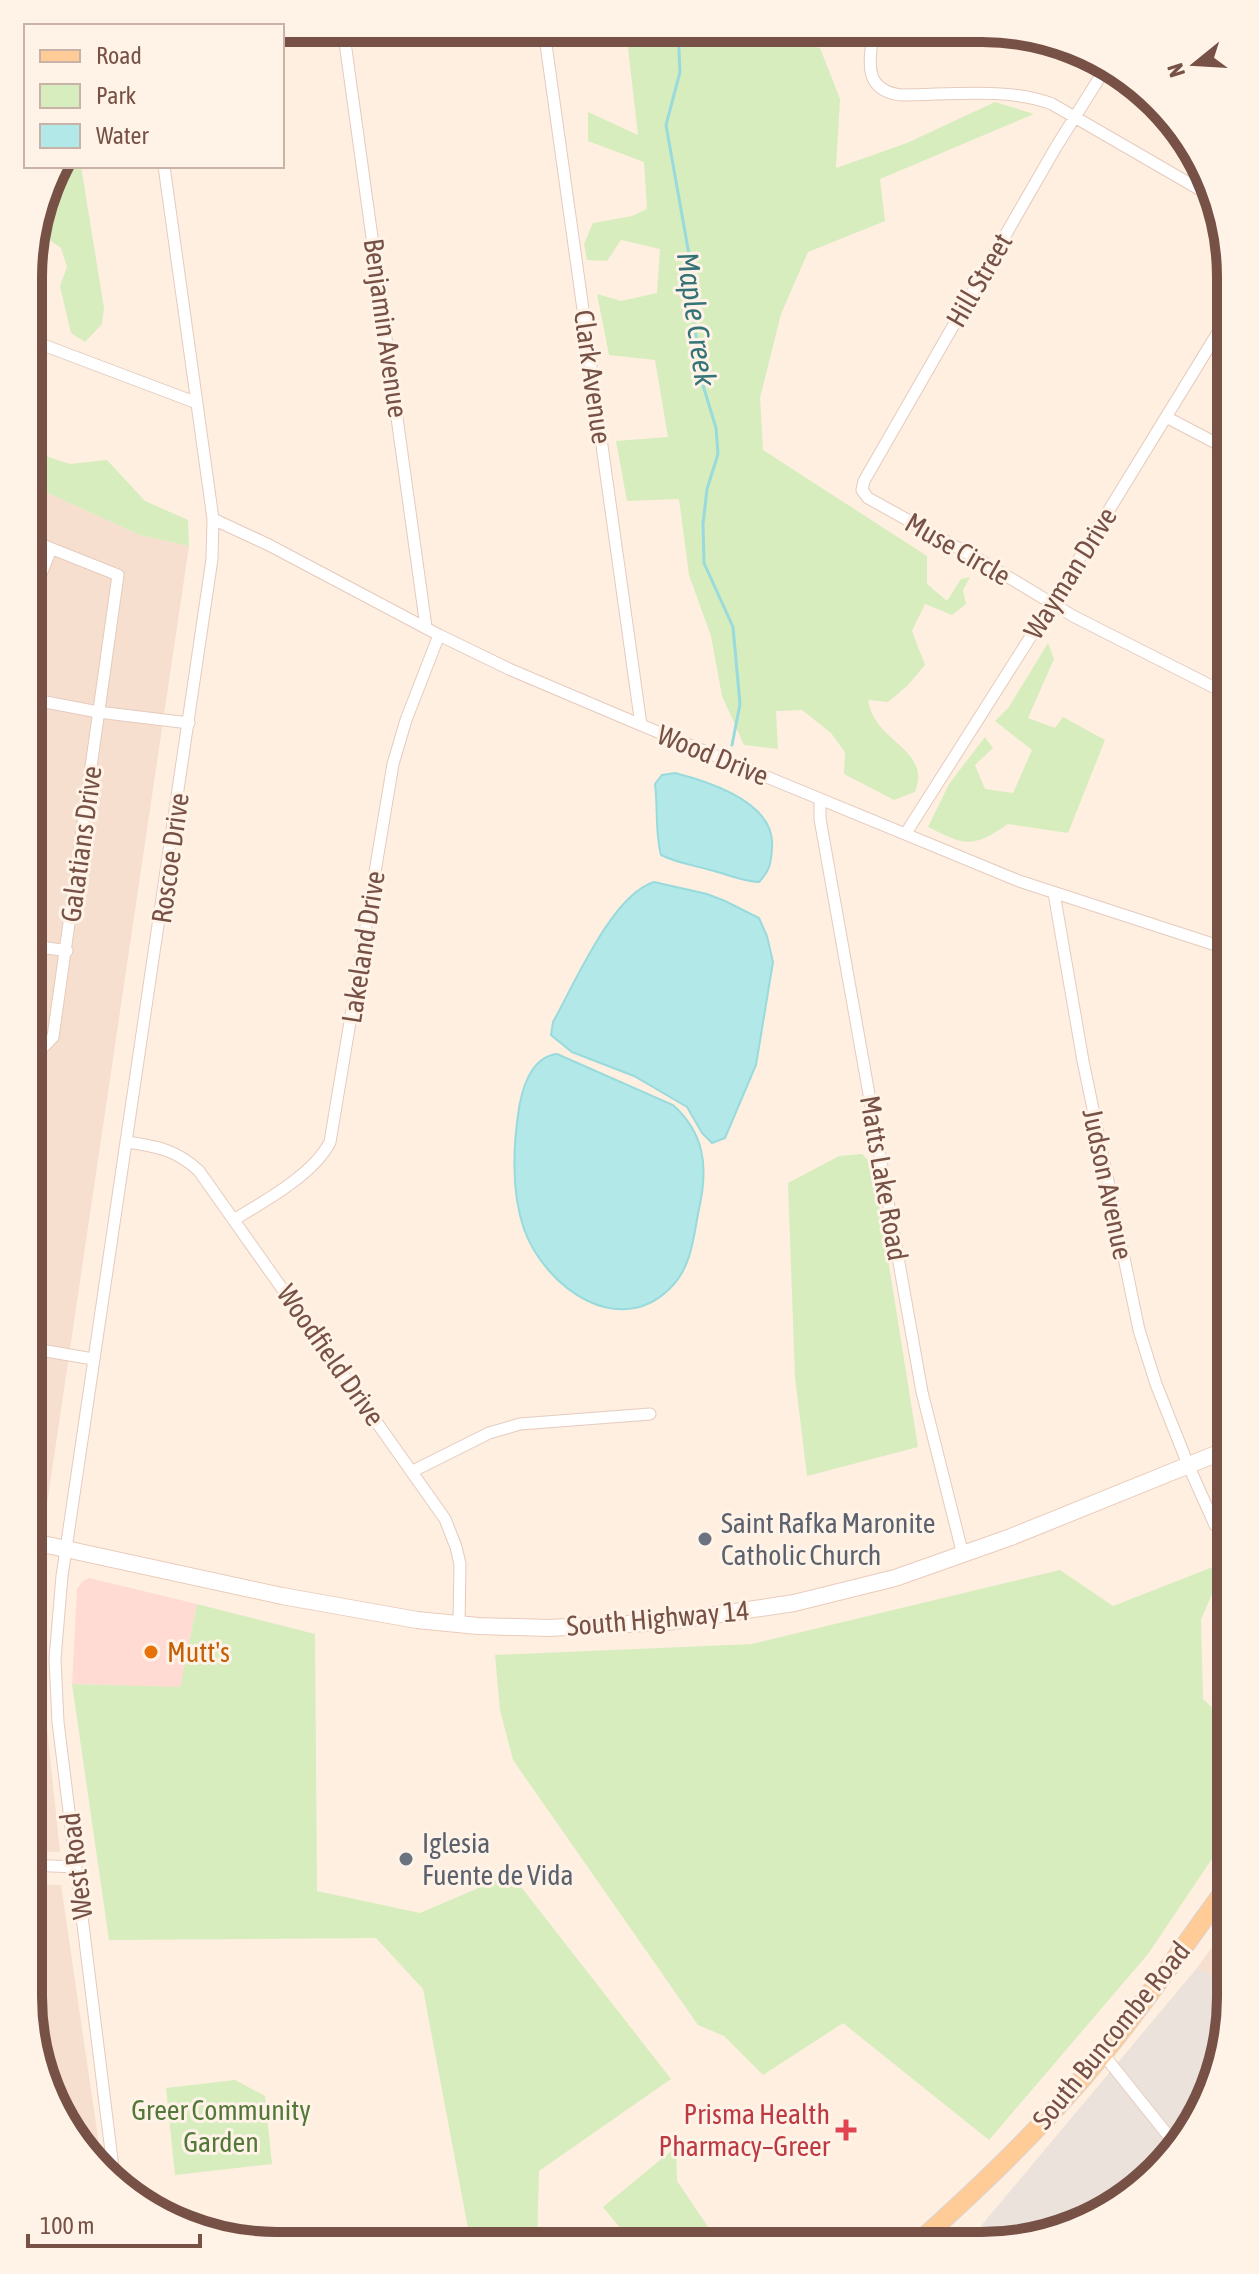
<svg xmlns="http://www.w3.org/2000/svg" width="1259" height="2274" viewBox="0 0 1259 2274" font-family="'Asap Condensed',sans-serif">
  <style>
    .residential { fill: #f6dfce }
    .commercial { fill: #ffdbd3 }
    .industrial { fill: #ece2dc }
    .green { fill: #d7edbe }
    .water { fill: #b3e8e9; stroke: #99dadc; stroke-width: 2 }
    .lines { fill: none; stroke-linecap: round; stroke-linejoin: round }
    .stream { stroke: #99dadc; stroke-width: 3 }
    .street-casing { stroke: #e5cbbe; stroke-width: 13 }
    .secondary-casing { stroke: #eacbbb; stroke-width: 18 }
    .primary-casing { stroke: #dcd2cf; stroke-width: 20 }
    .street { stroke: #fff; stroke-width: 11 }
    .secondary { stroke: #fff; stroke-width: 16 }
    .primary { stroke: #ffcb96; stroke-width: 18 }
    .worship-dot { fill: #6b7280; stroke: #fff3e8; stroke-width: 3 }
    .food-dot { fill: #e8710a; stroke: #fff3e8; stroke-width: 3 }
    .health-dot { fill: #e0444e; stroke: #fff3e8; stroke-width: 3 }
    .labels { text-anchor: middle; dominant-baseline: central; stroke-width: 6; stroke-linejoin: round; paint-order: stroke }
    .street-label { font-size: 28px; fill: #775145; stroke: #fff3e8 }
    .worship-label { font-size: 28px; fill: #5b616d; stroke: #fff3e8; text-anchor: start }
    .food-label { font-size: 28px; fill: #c56008; stroke: #fff3e8; text-anchor: start }
    .park-label { font-size: 28px; fill: #54783a; stroke: #fff3e8 }
    .health-label { font-size: 28px; fill: #be3a42; stroke: #fff3e8; text-anchor: end }
    .water-label { font-size: 30px; font-style: italic; fill: #357476; stroke: #fff3e8 }
    .rim { fill: none; stroke: #775145; stroke-width: 10 }
  </style>
  <rect width="100%" height="100%" fill="#feefe0"/>
  <!-- residential -->
  <path class="residential" d="M30 485 140 535 189 546 47 1504 29 1501Z
    M28 1658 40 1660 60 1852 28 1851Z
    M28 1884 61 1885 103 2172 79 2148 41 2077 28 1997Z
    M1230 1922V1985L1197 1968Z"/>
  <!-- commercial -->
  <path class="commercial" d="M29 1569 37 1575 41 1588 40 1660 28 1658Z
    M89 1578 197 1604 180 1688 72 1684 77 1589 83 1581Z"/>
  <!-- industrial -->
  <path class="industrial" d="M1197 1968 1230 1985V2014L1212 2092 1180 2148 1133 2195 1062 2233 992 2244 980 2227Z"/>
  <!-- green -->
  <path class="green" d="M626 30 770 31 771 38 820 48 840 99 836 168 907 143 995 102 1034 114 880 179 885 221 808 252 781 314 760 398 763 450 927 556V584L947 601 961 579 970 577 963 590 966 604 952 615 925 604 912 631 925 665 907 686 888 702 868 700C875 744 932 748 915 792L894 800 844 774 845 752 831 733 802 710 776 711 778 749 744 745 722 696 711 636 689 575 679 499 627 501 616 441 668 437 655 360 609 355 597 294 621 301 657 293 660 249 621 240 607 261 587 260 584 244 593 223 632 216 647 209 644 162 588 141V112L638 135Z
    M54 166H81L104 308 102 324 85 342 71 333 60 286 67 267 61 248 41 234 37 223Z
    M30 451 70 464 107 460 145 501 188 520 189 546 140 535 30 485Z
    M1048 643 1054 659 1028 718 1055 728 1063 717 1105 740 1068 833 1008 824C974 848 965 846 928 827L949 784 985 737 993 748 975 765 985 789 1013 793 1032 750 995 721 1009 707Z
    M862 1154 873 1165 918 1447 807 1476 795 1377 788 1183 839 1156Z
    M1218 1565 1220 1575 1201 1620 1203 1699 1231 1725 1230 1832 1148 1954 989 2140 843 2023 763 2075 724 2036 698 2025 513 1760 500 1710 495 1655 752 1644 1060 1570 1113 1606Z
    M197 1604 315 1634 317 1891 420 1913 511 1874 671 2079 539 2171 537 2245 471 2244 423 1989 376 1938 109 1940 72 1684 180 1687Z
    M235 2080 265 2096 272 2164 175 2175 166 2088Z
    M676 2147 677 2181 719 2243 716 2245H634L603 2207Z"/>
  <!-- water -->
  <path class="water" d="M675 773C710 782 776 803 772 848 771 864 770 870 759 882 741 881 727 874 710 870 693 865 677 863 661 855 655 832 658 808 655 784L662 775Z
    M654 882 707 894 725 901 759 918 767 936 773 962 756 1065 725 1138 712 1143 702 1133 687 1107 634 1076 572 1052 551 1035 553 1022C575 983 612 895 654 882Z
    M557 1054 673 1105C704 1133 708 1165 700 1204 694 1231 693 1263 674 1284 622 1343 545 1288 524 1229 512 1194 513 1151 518 1115 521 1091 530 1057 557 1054Z"/>
  <g class="lines">
    <!-- stream -->
    <path class="stream" d="M678 31 680 72 666 125 690 260 699 372 716 428 718 454 707 489 703 524 704 563 733 627 740 704 732 745"/>
    <!-- street casing -->
    <g class="street-casing">
      <path id="street" d="M343 28 426 627
        M544 30 641 725
        M873 32C870 61 862 90 901 95 948 95 1008 87 1052 104L1218 200
        M1105 69 1056 147 864 481 862 490 868 498 985 563 1073 616 1231 696
        M30 340 197 403
        M1166 417 1231 451
        M213 519 269 545 439 635 509 669 641 725 1019 881 1231 950
        M30 602 51 549
        M30 699 98 712 189 723
        M820 799V819L922 1392 963 1555
        M906 833 1052 603 1231 311
        M1054 893 1083 1061 1139 1330 1156 1384 1189 1467 1215 1525 1231 1537
        M29 945 67 951
        M29 1062 53 1037 118 575 30 540
        M127 1142C156 1146 177 1150 199 1171L445 1519 456 1547 460 1564 459 1623
        M235 1219C265 1201 314 1174 330 1142L393 764 406 720 439 635
        M29 1348 93 1359
        M413 1471 489 1433 520 1424 650 1414
        M28 1865 76 1867
        M1103 2054 1179 2149
        M115 2184 58 1722 55 1659 62 1576 212 559 213 519 164 166"/>
    </g>
    <!-- secondary casing -->
    <g class="secondary-casing">
      <path id="secondary" d="M29 1541 282 1596 417 1620 478 1626 548 1628 667 1622 794 1603 895 1578 1011 1537 1231 1448"/>
    </g>
    <!-- primary casing -->
    <g class="primary-casing">
      <path id="primary" d="M914 2246C981 2186 1046 2124 1103 2054 1148 1999 1188 1940 1230 1883"/>
    </g>
    <!-- street -->
    <use href="#street" class="street"/>
    <!-- secondary -->
    <use href="#secondary" class="secondary"/>
    <!-- primary -->
    <use href="#primary" class="primary"/>
  </g>
  <!-- markers -->
  <g class="worship-dot">
    <circle cx="705" cy="1539" r="8"/>
    <circle cx="406" cy="1859" r="8"/>
  </g>
  <circle class="food-dot" cx="151" cy="1652" r="8"/>
  <path class="health-dot" d="M842 2118h8v8h8v8h-8v8h-8v-8h-8v-8h8z"/>
  <g class="labels">
    <!-- street labels -->
    <g class="street-label">
      <text transform="translate(979 280) rotate(-60)">Hill Street</text>
      <text transform="translate(386 328) rotate(82)">Benjamin Avenue</text>
      <text transform="translate(593 377) rotate(82)">Clark Avenue</text>
      <text transform="translate(958 549) rotate(30)">Muse Circle</text>
      <text transform="translate(1070 573) rotate(-58)">Wayman Drive</text>
      <text transform="translate(713 755) rotate(22)">Wood Drive</text>
      <text transform="translate(81 844) rotate(-82)">Galatians Drive</text>
      <text transform="translate(170 858) rotate(-82)">Roscoe Drive</text>
      <text transform="translate(363 947) rotate(-81)">Lakeland Drive</text>
      <text transform="translate(884 1178) rotate(80)">Matts Lake Road</text>
      <text transform="translate(1108 1184) rotate(78)">Judson Avenue</text>
      <text transform="translate(331 1355) rotate(55)">Woodfield Drive</text>
      <text transform="translate(658 1618) rotate(-5)">South Highway 14</text>
      <text transform="translate(76 1866) rotate(-97)">West Road</text>
      <text transform="translate(1111 2035) rotate(-51)">South Buncombe Road</text>
    </g>
    <!-- worship labels -->
    <g class="worship-label">
      <text x="721" y="1523">Saint Rafka Maronite<tspan x="721" dy="32">Catholic Church</tspan></text>
      <text x="422" y="1843">Iglesia<tspan x="422" dy="32">Fuente de Vida</tspan></text>
    </g>
    <!-- food labels -->
    <g class="food-label">
      <text x="167" y="1652">Mutt's</text>
    </g>
    <!-- park labels -->
    <g class="park-label">
      <text x="221" y="2110">Greer Community<tspan x="221" dy="32">Garden</tspan></text>
    </g>
    <!-- health labels -->
    <g class="health-label">
      <text x="830" y="2114">Prisma Health<tspan x="830" dy="32">Pharmacy–Greer</tspan></text>
    </g>
    <!-- water labels -->
    <g class="water-label">
      <text transform="translate(697 319) rotate(82)">Maple Creek</text>
    </g>
  </g>
  <!-- crop -->
  <path d="M0 0H1259V2274H0ZM277 42H982A235 235 0 0 1 1217 277V1997A235 235 0 0 1 982 2232H277A235 235 0 0 1 42 1997V277A235 235 0 0 1 277 42Z" fill="#fff3e8" fill-rule="evenodd"/>
  <path class="rim" d="M277 42H982A235 235 0 0 1 1217 277V1997A235 235 0 0 1 982 2232H277A235 235 0 0 1 42 1997V277A235 235 0 0 1 277 42Z"/>
  <!-- legend -->
  <rect x="24" y="24" width="260" height="144" fill="#fff3e8" stroke="#c9b2a7" stroke-width="2"/>
  <rect x="40" y="50" width="40" height="12" fill="#ffcb96" stroke="#c9b2a7" stroke-width="2"/>
  <text x="96" y="64" font-size="24" fill="#775145">Road</text>
  <rect x="40" y="84" width="40" height="24" fill="#d7edbe" stroke="#c9b2a7" stroke-width="2"/>
  <text x="96" y="104" font-size="24" fill="#775145">Park</text>
  <rect x="40" y="124" width="40" height="24" fill="#b3e8e9" stroke="#c9b2a7" stroke-width="2"/>
  <text x="96" y="144" font-size="24" fill="#775145">Water</text>
  <!-- north arrow -->
  <g transform="translate(1195 64) rotate(252)" stroke="#fff3e8" stroke-width="6" paint-order="stroke">
  <path d="M0-6L14 30L0 20L-14 30Z" fill="#775145"/>
  <text y="-12" font-size="22" font-weight="bold" text-anchor="middle" fill="#775145">N</text>
  </g>
  <!-- scale -->
  <path d="M28 2234v12h172v-12" fill="none" stroke="#775145" stroke-width="4"/>
  <text x="40" y="2234" font-size="24" fill="#775145" stroke="#fff3e8" stroke-width="6" paint-order="stroke">100 m</text>
</svg>
